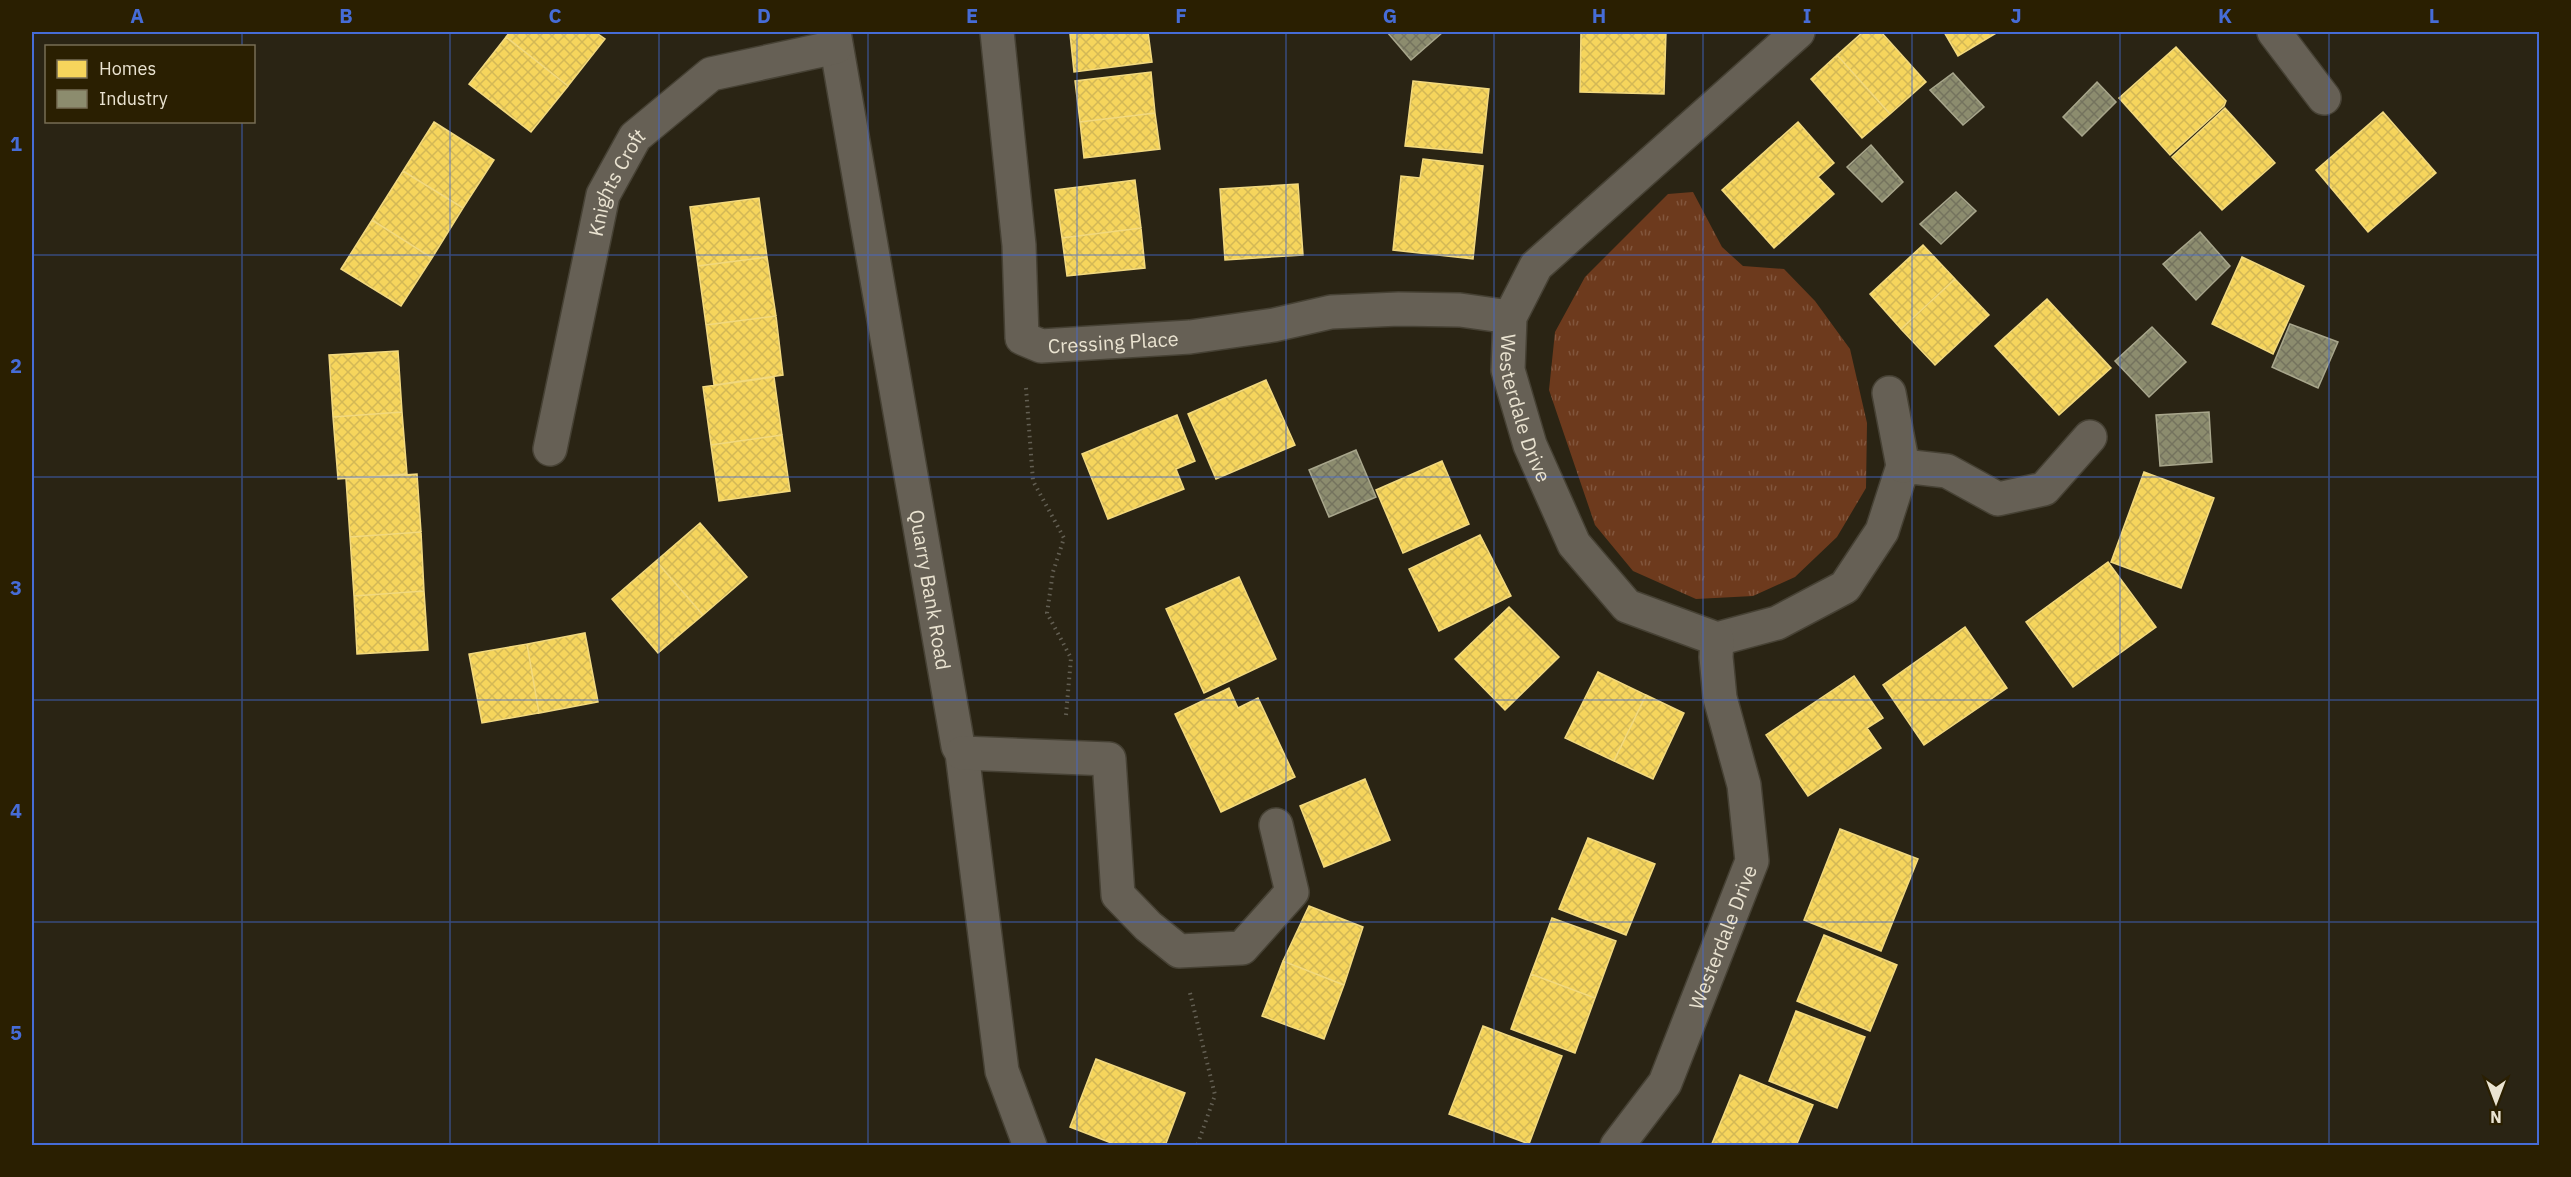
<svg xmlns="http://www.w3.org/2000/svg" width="2571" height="1177" viewBox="0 0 2571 1177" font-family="'IBM Plex Sans',sans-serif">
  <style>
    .park { fill: url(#park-tufts) }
    .homes { fill: url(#homes-cross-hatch); stroke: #f2d97f; stroke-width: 1.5 }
    .industry { fill: url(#industry-cross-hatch); stroke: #a8a68c; stroke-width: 1.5 }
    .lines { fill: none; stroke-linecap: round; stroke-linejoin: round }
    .minor-casing { stroke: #464134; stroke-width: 36 }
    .path { stroke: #635f53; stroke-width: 4; stroke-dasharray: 1.5 4.5; stroke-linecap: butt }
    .minor { stroke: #666055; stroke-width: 33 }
    .grid { fill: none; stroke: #466cd7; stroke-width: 1.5; stroke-opacity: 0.55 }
    .labels { text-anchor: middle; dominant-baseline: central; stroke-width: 6; stroke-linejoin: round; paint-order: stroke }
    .street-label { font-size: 20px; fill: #eae3d1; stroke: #2a1f01 }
    .neatline { fill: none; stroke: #466cd7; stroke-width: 2 }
    .grid-label { font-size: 20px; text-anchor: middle; font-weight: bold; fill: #466cd7 }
  </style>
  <defs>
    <pattern id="park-tufts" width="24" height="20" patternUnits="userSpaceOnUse" patternTransform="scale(1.5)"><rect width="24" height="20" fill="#6d3a1d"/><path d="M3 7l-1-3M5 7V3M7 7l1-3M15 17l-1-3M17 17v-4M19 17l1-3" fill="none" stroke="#82563d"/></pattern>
    <pattern id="homes-cross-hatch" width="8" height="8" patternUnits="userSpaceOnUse" patternTransform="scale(1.5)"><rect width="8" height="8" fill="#f6d55c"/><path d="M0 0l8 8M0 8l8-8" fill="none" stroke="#d3b856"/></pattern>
    <pattern id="industry-cross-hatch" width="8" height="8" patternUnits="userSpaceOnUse" patternTransform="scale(1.5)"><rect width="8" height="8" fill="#8c8c6e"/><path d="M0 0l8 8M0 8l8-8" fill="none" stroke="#74735e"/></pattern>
  </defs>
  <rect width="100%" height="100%" fill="#2a2414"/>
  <!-- park -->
  <path class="park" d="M1693 192 1722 247 1743 266 1784 269 1815 301 1850 349 1867 423 1866 488 1837 537 1795 577 1753 596 1696 599 1633 571 1595 525 1549 390 1555 332 1585 277 1668 194Z"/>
  <!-- homes -->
  <path class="homes" d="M510 32H595L605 39 568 86 506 37Z
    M1091 32H1148L1152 62 1074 72 1070 34Z
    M1581 32H1666L1664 94 1580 92Z
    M1863 32H1881L1926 82 1890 114 1837 55Z
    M1944 32H1998L1958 56Z
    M506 37 568 86 531 132 469 84Z
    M2176 47 2226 101 2224 106 2170 155 2119 98Z
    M1837 55 1890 114 1862 138 1811 79Z
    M1151 72 1155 113 1080 122 1075 81Z
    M1413 81 1489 89 1482 153 1405 146Z
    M2225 108 2275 163 2222 210 2172 157Z
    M2383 112 2436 173 2368 232 2316 170Z
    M1155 113 1160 149 1084 158 1080 122Z
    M434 122 494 160 463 208 403 171Z
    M1798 122 1834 163 1818 177 1834 194 1774 248 1722 190Z
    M1423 159 1483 166 1473 259 1393 250 1401 176 1420 178Z
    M403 171 463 208 432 258 372 220Z
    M1135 180 1141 228 1062 238 1055 190Z
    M1298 184 1303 255 1225 260 1220 189Z
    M759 198 767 257 698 266 690 207Z
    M372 220 432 258 401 306 341 269Z
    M1141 228 1145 268 1067 276 1062 238Z
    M1923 245 1955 279 1901 329 1870 294Z
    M767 257 776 316 706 325 698 266Z
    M2242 257 2304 286 2273 354 2212 324Z
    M1955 279 1989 315 1935 365 1901 329Z
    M2047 299 2111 368 2059 415 1995 346Z
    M776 316 783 375 714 385 706 325Z
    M398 351 402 412 333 417 329 355Z
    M774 377 782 435 711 445 703 387Z
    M1266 380 1295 445 1216 479 1188 414Z
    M402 412 407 474 338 479 333 417Z
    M1177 415 1195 461 1176 469 1184 489 1108 519 1082 454Z
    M782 435 790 491 719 501 711 445Z
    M1442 461 1469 524 1403 553 1376 490Z
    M2144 472 2214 498 2181 588 2111 562Z
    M417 474 421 532 350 537 346 479Z
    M700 523 747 577 703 615 656 561Z
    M421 532 424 591 354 596 350 537Z
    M1480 535 1511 596 1439 631 1409 569Z
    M656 561 703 615 658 653 612 599Z
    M2108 562 2156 627 2073 687 2026 622Z
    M1239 577 1276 659 1204 693 1166 609Z
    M424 591 428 650 357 654 354 596Z
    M1509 607 1559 657 1505 710 1455 659Z
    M1965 627 2007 688 1924 745 1883 685Z
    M585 633 598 702 539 713 527 644Z
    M527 644 539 713 482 723 469 654Z
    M1598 672 1646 695 1614 761 1565 738Z
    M1854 676 1883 718 1867 728 1881 748 1808 796 1766 735Z
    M1229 688 1238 708 1258 698 1295 777 1221 812 1175 714Z
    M1646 695 1684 713 1653 779 1614 761Z
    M1365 779 1390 840 1324 867 1300 806Z
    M1840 829 1918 859 1881 951 1804 920Z
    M1588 838 1655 864 1626 935 1559 909Z
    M1309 906 1363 927 1344 985 1283 961Z
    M1552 918 1616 941 1595 998 1531 974Z
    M1824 935 1897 965 1870 1031 1797 1001Z
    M1283 961 1344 985 1324 1039 1262 1016Z
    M1531 974 1595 998 1575 1053 1511 1029Z
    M1796 1011 1865 1037 1837 1108 1769 1081Z
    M1483 1026 1562 1056 1529 1144 1449 1114Z
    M1096 1059 1185 1093 1165 1146H1119L1070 1127Z
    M1740 1075 1813 1105 1796 1146H1711Z"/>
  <!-- industry -->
  <path class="industry" d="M1387 32H1443L1411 60Z
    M1953 73 1984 107 1963 125 1930 90Z
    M2097 82 2116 102 2082 136 2063 117Z
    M1871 145 1903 182 1882 202 1847 167Z
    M1956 192 1976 211 1941 244 1920 224Z
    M2200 232 2230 266 2196 300 2163 264Z
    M2290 324 2338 342 2318 388 2272 367Z
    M2152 327 2186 362 2149 397 2115 361Z
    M2209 412 2212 462 2160 466 2156 415Z
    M1356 450 1376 497 1329 517 1309 470Z"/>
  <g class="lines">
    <!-- minor casing -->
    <g class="minor-casing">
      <g id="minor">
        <path id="s1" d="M834 32 958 746 962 753 1002 1071 1030 1146"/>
        <path id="s2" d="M997 32 1019 245 1022 338 1041 346 1190 337 1274 325 1331 312 1399 309 1460 310 1510 317"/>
        <path id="s3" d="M1798 32 1536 266 1510 317 1508 370 1530 445 1574 544 1627 606 1717 639 1777 623 1845 587 1882 531 1903 466 1947 471 1998 499 2044 489 2090 437"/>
        <path d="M2274 32 2324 98"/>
        <path d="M1889 393 1903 466"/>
        <path id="s4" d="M550 449 603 195 635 137 711 74 836 47"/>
        <path d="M962 753 1109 759 1118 895 1148 926 1179 951 1242 948 1292 892 1276 825"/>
        <path id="s5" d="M1617 1146 1665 1083 1752 861 1744 785 1720 698 1716 657 1717 639"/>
      </g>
    </g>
    <!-- path -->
    <path class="path" d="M1026 388 1033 481 1064 538 1053 572 1047 613 1071 658 1066 715
      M1190 993 1215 1095 1197 1146"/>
    <!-- minor -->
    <use href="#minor" class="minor"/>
  </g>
  <!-- grid -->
  <path class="grid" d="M242 32V46M450 32V1146M659 32V1146M868 32V1146M1077 32V1146M1286 32V1146M1494 32V1146M1703 32V1146M1912 32V1146M2120 32V1146M2329 32V1146M242 122V1146M32 255H2540M32 477H2540M32 700H2540M32 922H2540"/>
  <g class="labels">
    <!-- street labels -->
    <g class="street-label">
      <text stroke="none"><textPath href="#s4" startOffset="276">Knights Croft</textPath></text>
      <text stroke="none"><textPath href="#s2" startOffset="400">Cressing Place</textPath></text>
      <text stroke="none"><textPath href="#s3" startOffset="502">Westerdale Drive</textPath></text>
      <text stroke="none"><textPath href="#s1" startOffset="566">Quarry Bank Road</textPath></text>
      <text stroke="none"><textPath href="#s5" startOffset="236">Westerdale Drive</textPath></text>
    </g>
  </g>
  <!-- border -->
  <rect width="2571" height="1177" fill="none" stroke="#2a1f01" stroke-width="66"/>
  <!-- legend -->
  <rect x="45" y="45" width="210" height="78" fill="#2a1f01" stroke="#776d54" stroke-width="1.5"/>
  <rect x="57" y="60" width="30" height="18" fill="#f6d55c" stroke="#776d54" stroke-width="1.5"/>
  <text x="99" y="75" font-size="18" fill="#eae3d1">Homes</text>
  <rect x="57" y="90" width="30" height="18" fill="#8c8c6e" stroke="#776d54" stroke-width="1.5"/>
  <text x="99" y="105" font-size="18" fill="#eae3d1">Industry</text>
  <!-- north arrow -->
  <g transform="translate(2496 1102) rotate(180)" stroke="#2a1f01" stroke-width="4.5" paint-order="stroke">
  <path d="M0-4.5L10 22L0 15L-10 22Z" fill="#eae3d1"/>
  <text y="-9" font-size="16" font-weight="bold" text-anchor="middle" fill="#eae3d1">N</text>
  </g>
  <rect x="33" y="33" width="2505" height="1111" class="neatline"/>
  <g class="grid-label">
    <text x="137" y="23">A</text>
    <text x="346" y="23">B</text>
    <text x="555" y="23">C</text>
    <text x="764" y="23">D</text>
    <text x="972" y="23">E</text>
    <text x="1181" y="23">F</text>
    <text x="1390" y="23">G</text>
    <text x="1599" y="23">H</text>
    <text x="1807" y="23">I</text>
    <text x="2016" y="23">J</text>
    <text x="2225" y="23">K</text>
    <text x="2434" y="23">L</text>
    <text x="16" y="151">1</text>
    <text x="16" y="373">2</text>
    <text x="16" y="595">3</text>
    <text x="16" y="818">4</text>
    <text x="16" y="1040">5</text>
  </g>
</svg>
